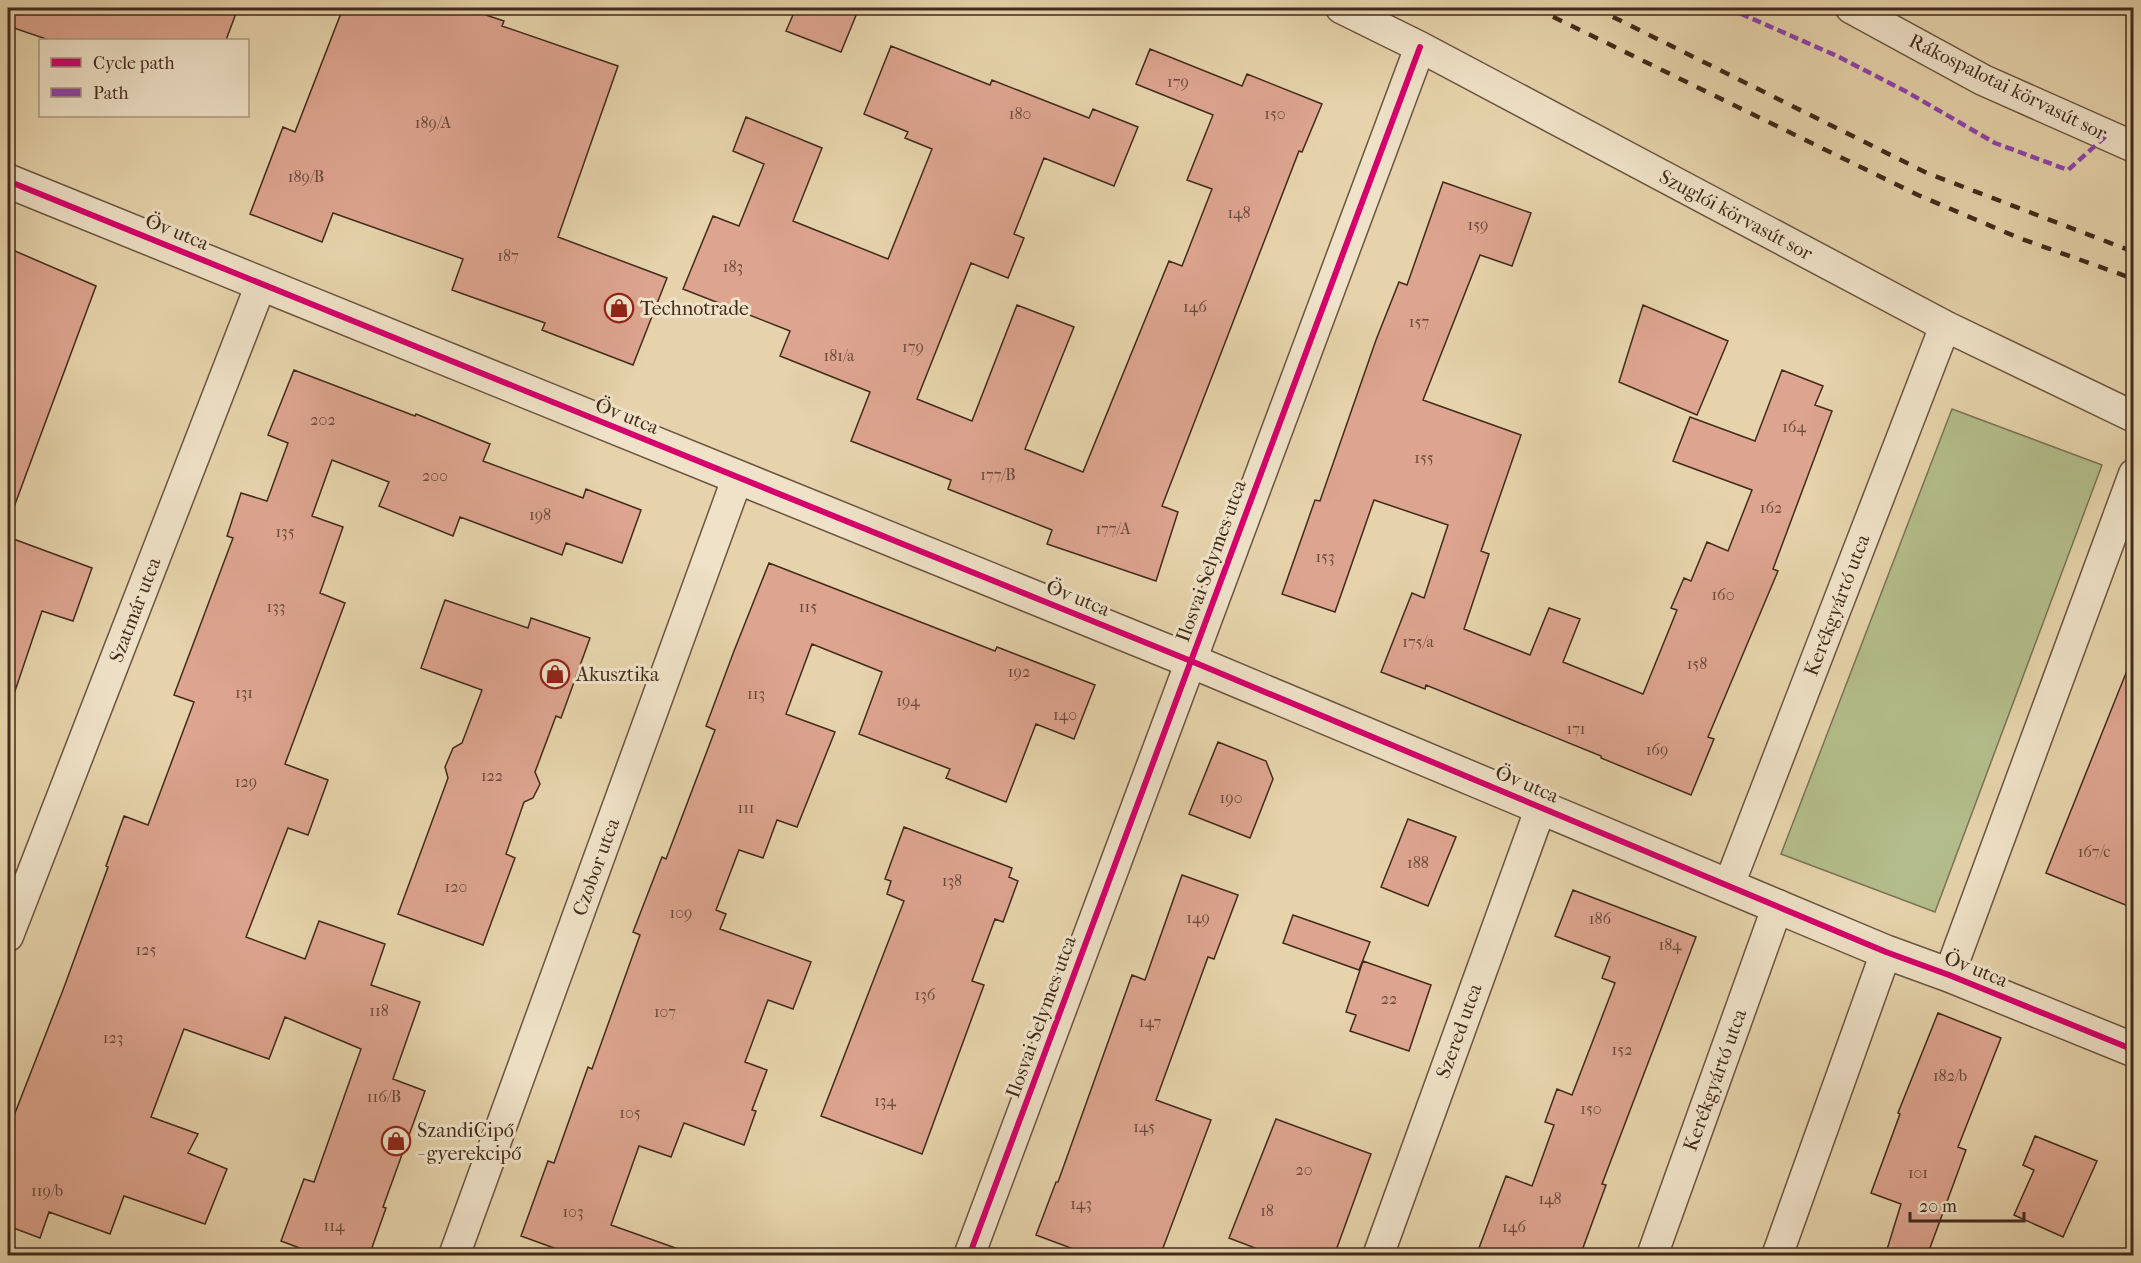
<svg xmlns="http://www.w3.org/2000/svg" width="2141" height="1263" viewBox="0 0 2141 1263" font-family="'IM FELL French Canon',serif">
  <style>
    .green { fill: #b3bd8b; stroke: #7a7454; stroke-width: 1.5 }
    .building { fill: #dda48f; stroke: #422b1c; stroke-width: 1.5 }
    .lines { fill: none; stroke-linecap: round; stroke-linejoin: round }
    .minor-casing { stroke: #6b5540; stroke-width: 33 }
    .tertiary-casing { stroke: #6b5540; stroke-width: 36 }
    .minor { stroke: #efe2c8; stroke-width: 30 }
    .tertiary { stroke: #efe2c8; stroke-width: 33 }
    .rail { stroke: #422b1c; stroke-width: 4.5; stroke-dasharray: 10 10; stroke-linecap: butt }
    .quiet { stroke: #8e44ad; stroke-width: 4.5; stroke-dasharray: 9 4.5; stroke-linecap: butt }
    .cycleway-casing { stroke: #efe2c8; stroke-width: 10 }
    .cycleway { stroke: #d6006c; stroke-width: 6 }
    .labels { text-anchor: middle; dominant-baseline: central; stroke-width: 6; stroke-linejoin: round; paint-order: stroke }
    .number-label { font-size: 16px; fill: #694939 }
    .street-label { font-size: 20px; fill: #422b1c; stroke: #efe2c8 }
    .poi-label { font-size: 20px; fill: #422b1c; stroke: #efe2c8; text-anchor: start }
  </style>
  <rect width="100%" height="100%" fill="#e6d3ab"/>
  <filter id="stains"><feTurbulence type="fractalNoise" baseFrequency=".00333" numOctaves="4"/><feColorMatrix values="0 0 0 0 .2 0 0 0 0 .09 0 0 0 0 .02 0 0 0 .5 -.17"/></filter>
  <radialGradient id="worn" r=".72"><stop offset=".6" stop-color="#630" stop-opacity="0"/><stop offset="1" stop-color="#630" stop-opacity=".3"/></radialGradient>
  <!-- green -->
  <path class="green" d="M1952 409 2102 465 1935 912 1781 854Z"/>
  <!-- building -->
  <path class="building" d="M8 8H238L226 40H49L8 26Z
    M343 8H465L504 21 502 26 618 66 558 237 667 278 633 365 542 330 545 323 452 290 463 259 333 213 322 242 250 214 283 127 295 132Z
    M796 8H859L841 52 786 31Z
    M891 46 990 85 992 80 1089 118 1093 109 1138 127 1114 186 1044 158 1014 234 1024 238 1008 278 971 263 917 399 972 421 1017 305 1074 327 1025 449 1083 472 1169 261 1182 266 1212 189 1187 180 1213 115 1136 84 1150 49 1242 86 1247 74 1322 104 1302 152 1299 151 1162 506 1178 512 1156 581 1047 544 1052 530 948 489 951 480 851 441 870 392 780 356 790 331 683 289 713 216 739 226 764 164 733 151 746 117 822 148 793 221 888 259 932 149 905 138 908 132 864 114Z
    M1443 182 1531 213 1512 266 1480 255 1423 400 1521 435 1481 551 1489 554 1464 629 1530 655 1549 608 1580 619 1563 662 1643 694 1677 610 1671 608 1684 578 1691 581 1707 542 1728 551 1752 490 1673 461 1690 417 1755 441 1782 370 1823 386 1815 405 1832 411 1773 569 1778 571 1708 737 1714 739 1691 795 1601 758V756L1426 685 1425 689 1381 672 1412 593 1424 598 1448 525 1374 500 1335 612 1282 594 1315 500 1320 501 1376 340 1399 282 1407 285Z
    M8 248 96 286 11 515 8 514Z
    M1643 305 1728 341 1697 415 1619 382Z
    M294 370 415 416 416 414 490 444 483 461 583 498 586 489 641 510 622 563 566 543 562 555 460 517 453 536 379 506 389 482 332 460 312 516 343 527 320 593 345 603 285 764 328 780 308 835 288 828 246 937 305 959 319 921 385 944 371 985 420 1002 393 1079 425 1091 383 1207 386 1208 369 1256H321L281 1241 304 1179 314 1182 361 1049 285 1017 269 1059 184 1029 151 1117 198 1134 188 1153 227 1169 205 1224 124 1196 110 1234 49 1212 40 1238 8 1226V1131L63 990 108 867 106 866 124 816 148 825 194 702 174 695 233 538 227 536 241 493 267 501 288 443 268 435Z
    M8 537 92 568 73 621 42 611 13 697 8 696Z
    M769 563 995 651 997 647 1095 685 1074 739 1036 724 1006 802 946 778 950 769 859 734 882 672 812 644 786 714 835 732 797 827 777 820 763 858 739 850 716 910 726 914 720 929 811 962 793 1009 768 1000 745 1062 767 1070 752 1110 756 1111 744 1145 684 1123 671 1157 639 1146 611 1225 684 1251 683 1256H576L521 1236 548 1161 554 1163 588 1067 592 1069 640 935 633 932 662 857 666 859 715 730 706 726 734 651Z
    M445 600 528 628 531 618 590 638 561 718 556 716 535 772 540 784 533 798 524 802 506 854 515 858 483 945 398 914 448 778 445 767 453 748 462 743 482 690 421 668Z
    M2132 658 2133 659V908L2046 873Z
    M1218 742 1266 761 1273 779 1250 838 1189 814Z
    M1408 819 1456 837 1428 906 1381 887Z
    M904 827 1012 868 1009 877 1018 881 1003 922 995 919 972 981 984 985 922 1154 821 1116 904 901 887 894 891 881 885 879Z
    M1182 875 1238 895 1214 959 1208 957 1156 1100 1211 1120 1160 1256H1092L1036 1235 1056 1182H1058L1132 975 1145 980Z
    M1573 890 1696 937 1602 1184 1606 1185 1580 1256H1476L1506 1176 1532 1186 1554 1125 1545 1122 1557 1089 1572 1095 1615 983 1602 978 1610 957 1555 936Z
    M1293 915 1370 942 1359 970 1283 943Z
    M1363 961 1431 985 1409 1051 1350 1031 1356 1015 1346 1012Z
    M1938 1013 2001 1038 1958 1147 1966 1150 1927 1256H1885L1901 1204 1871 1193 1900 1114 1898 1113Z
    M1276 1119 1371 1154 1334 1256H1276L1229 1238Z
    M2035 1136 2097 1161 2063 1237 2014 1215 2034 1170 2023 1165Z"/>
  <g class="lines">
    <!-- minor casing -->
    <g class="minor-casing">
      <path id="minor" d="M1341 8 1420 47 1945 326 2134 417
        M1851 8 1983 80 2134 147
        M1729 885 1945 326
        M8 936 261 284
        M1949 975 2134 474
        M454 1256 737 479
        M969 1256 1420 47
        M1378 1256 1541 807
        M1652 1256 1778 905
        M1777 1256 1886 952"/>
    </g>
    <!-- tertiary casing -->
    <g class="tertiary-casing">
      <path id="tertiary" d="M8 181 1191 661 1886 952 1949 975 2134 1050"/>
    </g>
    <!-- minor -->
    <use href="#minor" class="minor"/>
    <!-- tertiary -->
    <use href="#tertiary" class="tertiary"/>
    <!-- rail -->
    <path class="rail" d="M1535 8 1918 195 2019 238 2134 279
      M1595 8 1927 173 2134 252"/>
    <!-- quiet -->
    <path class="quiet" d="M1728 8 1837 56 1907 92 1995 143 2068 170 2106 136"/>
    <!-- cycleway casing -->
    <g class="cycleway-casing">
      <path id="cycleway" d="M8 181 1191 661 1886 952 1949 975 2134 1050
        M969 1256 1420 47"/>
    </g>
    <!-- cycleway -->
    <use href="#cycleway" class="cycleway"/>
  </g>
  <!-- icons -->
  <defs>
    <g id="shop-ring" transform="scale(1.5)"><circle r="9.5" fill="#efe2c8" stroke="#8f2418" stroke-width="1.5"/><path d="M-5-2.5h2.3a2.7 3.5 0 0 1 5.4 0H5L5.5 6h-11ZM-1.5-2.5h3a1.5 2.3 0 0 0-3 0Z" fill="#8f2418"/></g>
  </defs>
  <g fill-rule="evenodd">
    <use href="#shop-ring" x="619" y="308"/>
    <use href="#shop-ring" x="555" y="674"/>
    <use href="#shop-ring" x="396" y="1141"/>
  </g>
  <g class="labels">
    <!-- number labels -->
    <g class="number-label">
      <text x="1178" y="81">179</text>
      <text x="1020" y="113">180</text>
      <text x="1275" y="113">150</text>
      <text x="433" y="122">189/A</text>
      <text x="306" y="176">189/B</text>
      <text x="1239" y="212">148</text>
      <text x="1478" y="224">159</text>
      <text x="508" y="255">187</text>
      <text x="733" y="266">183</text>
      <text x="1195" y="306">146</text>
      <text x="1419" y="321">157</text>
      <text x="913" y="346">179</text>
      <text x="839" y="355">181/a</text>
      <text x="323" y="419">202</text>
      <text x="1794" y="426">164</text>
      <text x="1424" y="457">155</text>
      <text x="998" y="474">177/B</text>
      <text x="435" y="475">200</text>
      <text x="1771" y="507">162</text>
      <text x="540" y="514">198</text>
      <text x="1113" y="528">177/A</text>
      <text x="285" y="531">135</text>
      <text x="1325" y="556">153</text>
      <text x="1723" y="594">160</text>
      <text x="276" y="606">133</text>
      <text x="808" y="606">115</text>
      <text x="1418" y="641">175/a</text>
      <text x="1697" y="663">158</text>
      <text x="1019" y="671">192</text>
      <text x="244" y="692">131</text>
      <text x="756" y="693">113</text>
      <text x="908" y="700">194</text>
      <text x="1065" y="714">140</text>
      <text x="1576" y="728">171</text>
      <text x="1657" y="749">169</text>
      <text x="492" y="775">122</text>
      <text x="246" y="781">129</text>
      <text x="1231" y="797">190</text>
      <text x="746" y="807">111</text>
      <text x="2094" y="851">167/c</text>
      <text x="1418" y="862">188</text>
      <text x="952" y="880">138</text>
      <text x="456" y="886">120</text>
      <text x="681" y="912">109</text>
      <text x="1198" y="917">149</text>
      <text x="1600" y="918">186</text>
      <text x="1670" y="944">184</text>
      <text x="146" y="949">125</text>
      <text x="925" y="994">136</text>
      <text x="1389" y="998">22</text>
      <text x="379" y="1010">118</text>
      <text x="665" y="1011">107</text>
      <text x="1150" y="1021">147</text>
      <text x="113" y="1037">123</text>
      <text x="1622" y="1049">152</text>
      <text x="1950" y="1075">182/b</text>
      <text x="384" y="1096">116/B</text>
      <text x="885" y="1100">134</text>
      <text x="1591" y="1108">150</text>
      <text x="630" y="1112">105</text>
      <text x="1144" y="1126">145</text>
      <text x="1304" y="1169">20</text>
      <text x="1918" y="1172">101</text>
      <text x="47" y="1190">119/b</text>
      <text x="1550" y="1198">148</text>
      <text x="1081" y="1203">143</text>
      <text x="1267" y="1210">18</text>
      <text x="573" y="1211">103</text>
      <text x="334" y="1225">114</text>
      <text x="1514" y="1226">146</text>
    </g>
    <!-- street labels -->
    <g class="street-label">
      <text transform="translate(2008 87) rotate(26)">Rákospalotai körvasút sor</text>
      <text transform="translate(1736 215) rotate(28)">Szuglói körvasút sor</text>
      <text transform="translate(177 232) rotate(22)">Öv utca</text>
      <text transform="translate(627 416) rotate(22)">Öv utca</text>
      <text transform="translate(1211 561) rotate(-70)">Ilosvai Selymes utca</text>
      <text transform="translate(1078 598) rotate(22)">Öv utca</text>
      <text transform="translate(1837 605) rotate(-69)">Kerékgyártó utca</text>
      <text transform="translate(135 610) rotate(-69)">Szatmár utca</text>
      <text transform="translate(1527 784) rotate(23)">Öv utca</text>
      <text transform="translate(596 867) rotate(-70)">Czobor utca</text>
      <text transform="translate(1976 969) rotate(22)">Öv utca</text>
      <text transform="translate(1041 1017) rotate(-70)">Ilosvai Selymes utca</text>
      <text transform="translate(1459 1031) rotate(-70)">Szered utca</text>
      <text transform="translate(1715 1080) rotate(-70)">Kerékgyártó utca</text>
    </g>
    <!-- poi labels -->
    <g class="poi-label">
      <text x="640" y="308">Technotrade</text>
      <text x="576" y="674">Akusztika</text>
      <text x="417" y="1130">SzandiCipő<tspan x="417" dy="23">- gyerekcipő</tspan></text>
    </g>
  </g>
  <!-- margin -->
  <rect width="2141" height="1263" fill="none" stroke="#e6d3ab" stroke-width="30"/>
  <rect x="9" y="9" width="2123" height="1245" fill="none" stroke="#422b1c" stroke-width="3"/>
  <rect x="15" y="15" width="2111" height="1233" fill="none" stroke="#422b1c" stroke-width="1.5"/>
  <!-- legend -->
  <rect x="39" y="39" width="210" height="78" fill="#efe2c8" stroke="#aa9983" stroke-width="1.5"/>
  <rect x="51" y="58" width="30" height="9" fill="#d6006c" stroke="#aa9983" stroke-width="1.5"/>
  <text x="93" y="69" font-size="18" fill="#422b1c">Cycle path</text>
  <rect x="51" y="88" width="30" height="9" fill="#8e44ad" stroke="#aa9983" stroke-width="1.5"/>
  <text x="93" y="99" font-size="18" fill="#422b1c">Path</text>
  <!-- scale -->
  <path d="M1910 1212v9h114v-9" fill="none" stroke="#422b1c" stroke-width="3"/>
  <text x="1919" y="1212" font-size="18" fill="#422b1c" stroke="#efe2c8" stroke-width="4.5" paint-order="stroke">20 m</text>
  <rect width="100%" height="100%" filter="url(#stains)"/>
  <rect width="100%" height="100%" fill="url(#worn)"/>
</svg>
